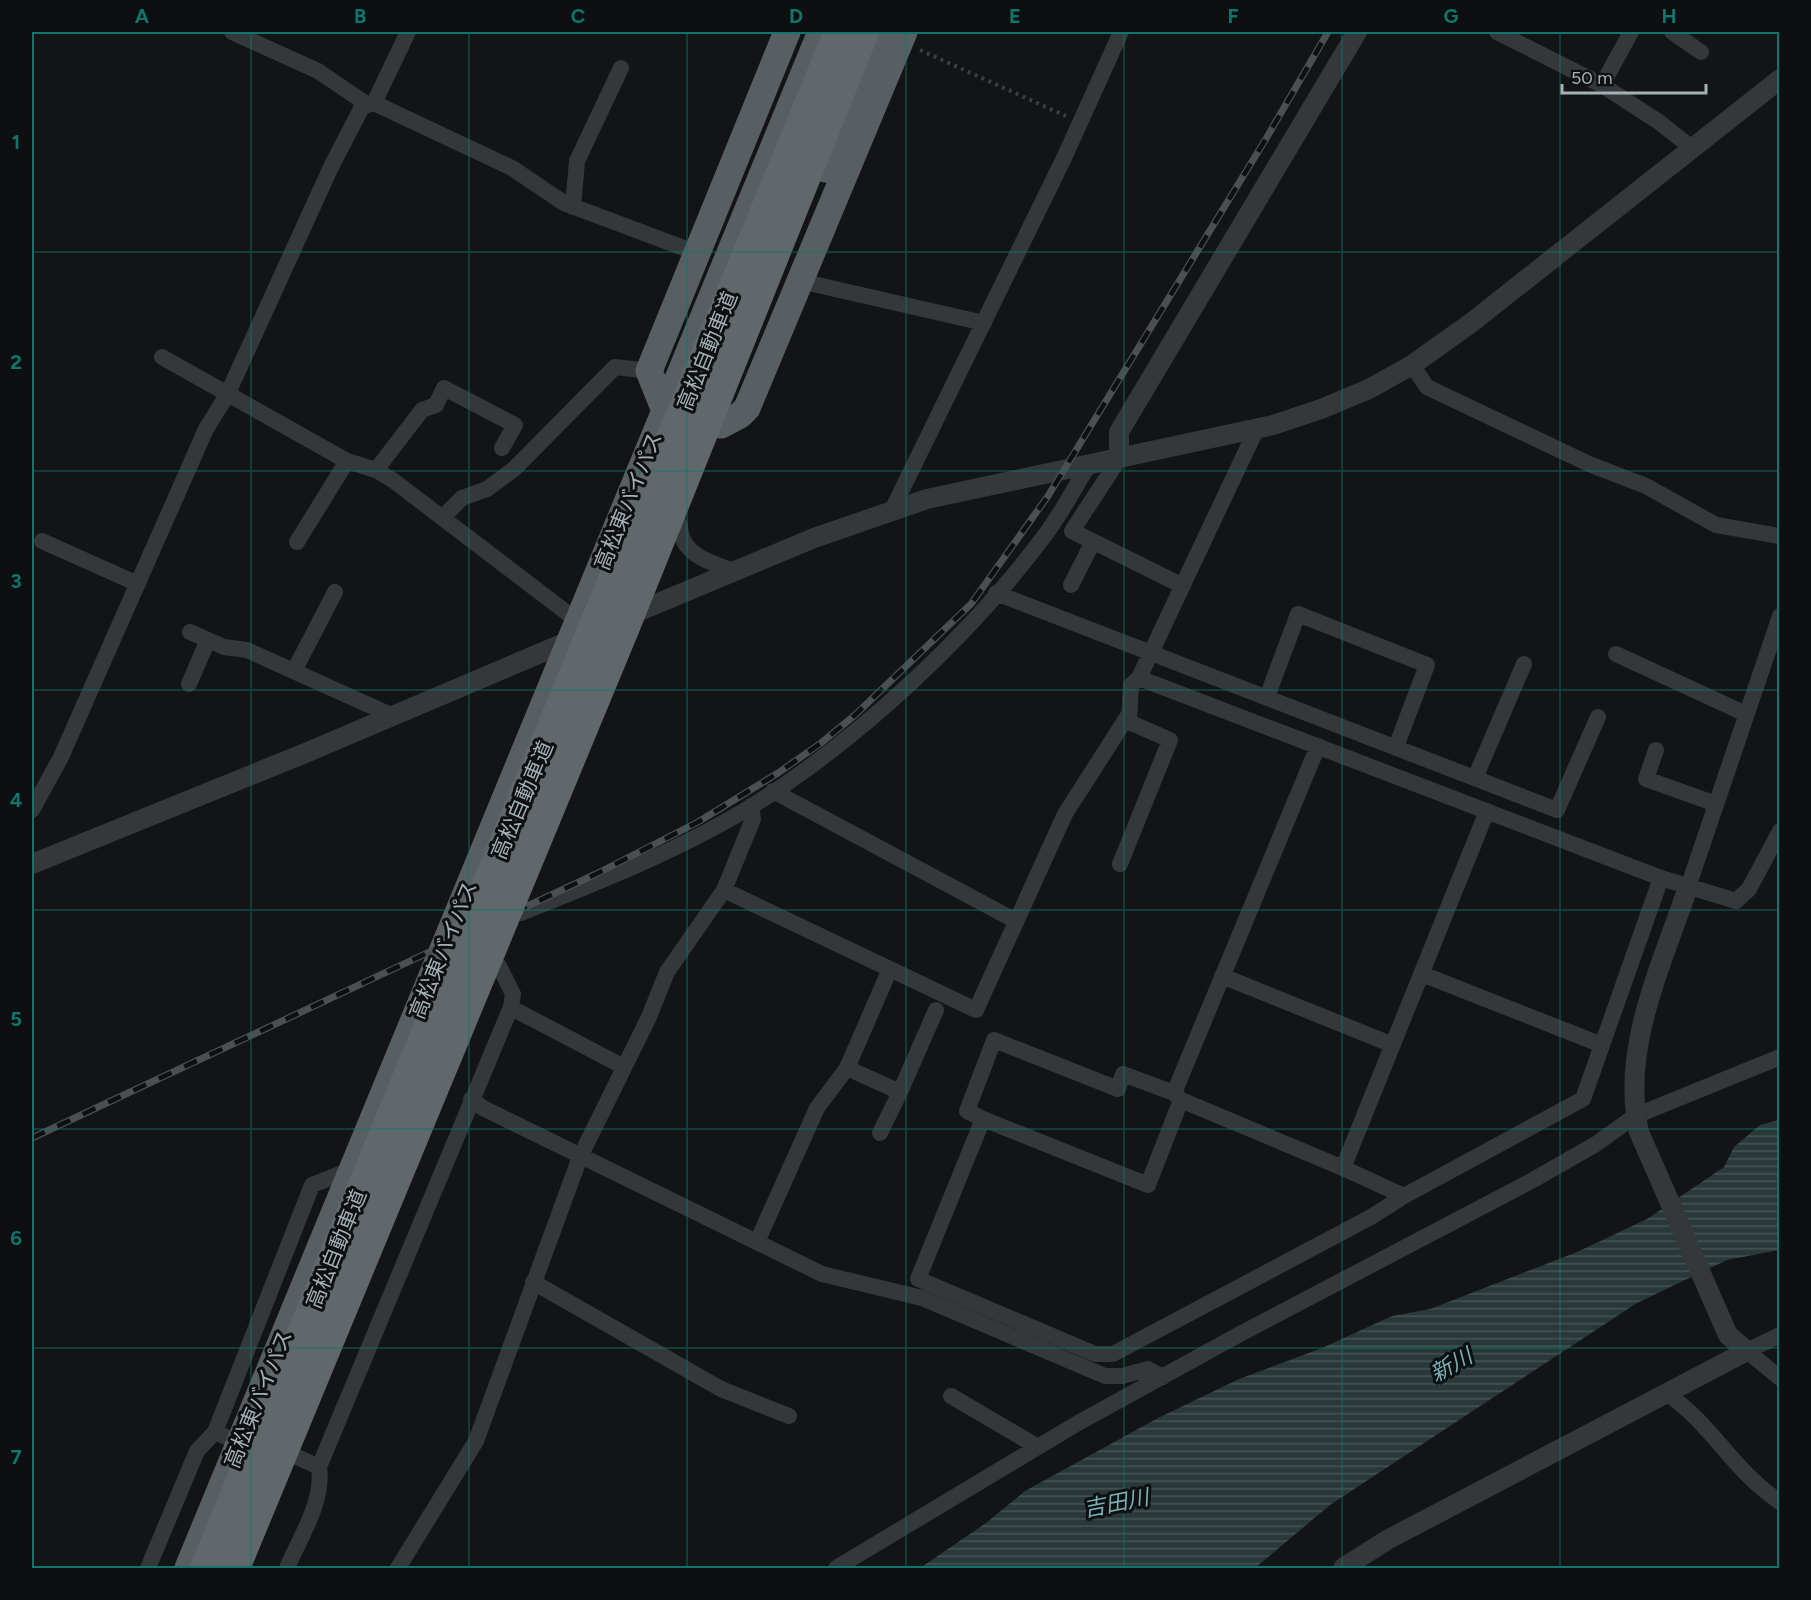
<svg xmlns="http://www.w3.org/2000/svg" width="1811" height="1600" viewBox="0 0 1811 1600" font-family="Figtree,'Noto Sans JP',sans-serif">
  <style>
    .water { fill: url(#water-rules) }
    .lines { fill: none; stroke-linecap: round; stroke-linejoin: round }
    .path { stroke: #3a3f42; stroke-width: 4; stroke-dasharray: 3 4.5; stroke-linecap: butt }
    .minor { stroke: #34383b; stroke-width: 16 }
    .tertiary { stroke: #34383b; stroke-width: 20 }
    .trunk { stroke: #585f63; stroke-width: 27 }
    .rail-casing { stroke: #494f52; stroke-width: 7 }
    .rail { stroke: #0e0f10; stroke-width: 4.5; stroke-dasharray: 14; stroke-linecap: butt }
    .motorway-bridge { stroke: #60686c; stroke-width: 30 }
    .grid { fill: none; stroke: #0f766e; stroke-width: 1.5; stroke-opacity: 0.55 }
    .labels { text-anchor: middle; dominant-baseline: central; stroke-width: 6; stroke-linejoin: round; paint-order: stroke }
    .street-label { font-size: 21px; fill: #a4b1b7; stroke: #0e0f10 }
    .water-label { font-size: 22px; font-style: italic; fill: #78b1b5; stroke: #0e0f10 }
    .neatline { fill: none; stroke: #0f766e; stroke-width: 2 }
    .grid-label { font-size: 20px; text-anchor: middle; font-weight: bold; fill: #0f766e }
  </style>
  <defs>
    <pattern id="water-rules" width="6" height="5" patternUnits="userSpaceOnUse" patternTransform="scale(1.5)"><rect width="6" height="5" fill="#29393a"/><path d="M0 2.5h6" fill="none" stroke="#455354"/></pattern>
  </defs>
  <rect width="100%" height="100%" fill="#131415"/>
  <!-- water -->
  <path class="water" d="M1779 1120V1250L1727 1260 1637 1303 1330 1505 1255 1568H920L986 1523 1025 1491 1158 1418 1239 1379 1322 1348 1392 1316 1430 1309 1577 1252 1647 1219 1724 1167 1734 1147 1760 1125Z"/>
  <g class="lines">
    <!-- path -->
    <path class="path" d="M920 50 1066 116"/>
    <!-- minor -->
    <path class="minor" d="M232 32 318 71 368 105
      M1497 32 1602 85 1659 122 1693 149
      M1672 32 1701 52
      M1602 85 1631 32
      M374 103 512 168 564 203 697 253
      M573 207 577 161 621 68
      M800 281 984 323
      M162 357 347 461 376 470 394 481 579 622
      M1412 365 1427 387 1589 464 1646 486 1716 525 1780 536
      M1256 430 1139 678 1661 878 1736 901 1749 889 1780 831
      M1119 459 1072 531 1183 586
      M376 470 422 410 436 405 444 388 515 425 502 448
      M892 510 1064 158 1121 32
      M443 517 462 498 487 489 514 469 615 367 649 371
      M680 525C680 554 710 563 734 571
      M42 541 138 584
      M297 542 347 461
      M1071 585 1093 542
      M996 593 1557 810 1598 717
      M190 632 224 647 247 650 393 716
      M1616 654 1746 714
      M294 671 335 592
      M189 684 208 640
      M1267 697 1298 614 1427 665 1396 747
      M1318 746 1174 1093 1181 1100 1343 1168 1487 811
      M1656 750 1646 779 1716 804
      M1475 778 1524 664
      M773 791 1016 921
      M32 810 61 757 206 429 227 395 331 167 362 107 374 103 408 32
      M1120 864 1170 740 1129 722 1131 685 1139 678
      M724 890 753 819 751 806
      M1685 896 1780 616
      M521 913C599 882 680 850 752 806 858 740 970 636 1045 535 1061 514 1074 489 1088 466
      M1422 974 1602 1045
      M1222 976 1393 1045
      M519 1012 624 1067
      M847 1068 900 1092 936 1010
      M471 1099 483 1108 822 1274 922 1298 1105 1376H1122L1148 1369 1163 1377
      M1181 1100 1148 1185 983 1119 918 1279 1095 1354H1113L1371 1217 1404 1196
      M983 1119 967 1111 994 1040 1118 1089 1123 1074 1174 1093
      M880 1133 900 1092
      M1343 1168 1404 1196 1583 1099 1661 878
      M757 1242 817 1108 847 1068 890 969
      M533 1282 721 1389 789 1416
      M1780 1335 1747 1351 1780 1378
      M1666 1393C1713 1425 1732 1470 1780 1502
      M951 1396 1038 1447
      M215 1432 312 1185 353 1169
      M295 1456 319 1467
      M148 1568 197 1451 215 1432 239 1443
      M287 1568C300 1537 324 1502 319 1467L511 1007 513 994 499 966
      M398 1568 476 1441 580 1157 649 1017 667 972 724 890 976 1010 1065 814 1129 714
      M836 1568 1078 1423 1240 1334 1533 1180 1596 1144 1635 1116 1780 1057"/>
    <!-- tertiary -->
    <path class="tertiary" d="M1119 459V432L1357 32
      M625 617 814 538 927 499 1273 425 1321 409 1369 389 1412 365 1471 323 1780 79
      M32 864 303 754 576 638
      M1343 1568 1387 1540 1747 1351 1728 1335 1639 1132C1621 1052 1659 971 1685 896"/>
    <!-- trunk -->
    <path class="trunk" d="M825 169 881 32
      M665 411 649 371 787 32
      M721 425 740 415 747 408 904 32
      M188 1568 821 32"/>
    <!-- rail casing -->
    <g class="rail-casing">
      <path id="rail" d="M32 1138 596 874 698 822 778 773 821 743 855 715 971 604 1048 496 1267 137 1328 32"/>
    </g>
    <!-- rail -->
    <use href="#rail" class="rail"/>
    <!-- motorway-bridge -->
    <path class="motorway-bridge" d="M205 1568 839 32
      M235 1568 625 627 864 32"/>
  </g>
  <!-- grid -->
  <path class="grid" d="M251 32V1568M469 32V1568M687 32V1568M906 32V1568M1124 32V1568M1342 32V1568M1560 32V1568M32 252H1780M32 471H1780M32 690H1780M32 910H1780M32 1129H1780M32 1348H1780"/>
  <g class="labels">
    <!-- street labels -->
    <g class="street-label">
      <text transform="translate(707 351) rotate(-68)">高松自動車道</text>
      <text transform="translate(628 501) rotate(-68)">高松東バイパス</text>
      <text transform="translate(522 800) rotate(-67)">高松自動車道</text>
      <text transform="translate(443 950) rotate(-68)">高松東バイパス</text>
      <text transform="translate(336 1249) rotate(-68)">高松自動車道</text>
      <text transform="translate(258 1399) rotate(-68)">高松東バイパス</text>
    </g>
    <!-- water labels -->
    <g class="water-label">
      <text transform="translate(1451 1365) rotate(-29)">新川</text>
      <text transform="translate(1116 1503) rotate(-11)">吉田川</text>
    </g>
  </g>
  <!-- border -->
  <rect width="1811" height="1600" fill="none" stroke="#0e0f10" stroke-width="66"/>
  <!-- scale -->
  <path d="M1562 84v9h144v-9" fill="none" stroke="#a4b1b7" stroke-width="3"/>
  <text x="1571" y="84" font-size="18" fill="#a4b1b7" stroke="#0e0f10" stroke-width="4.5" paint-order="stroke">50 m</text>
  <rect x="33" y="33" width="1745" height="1534" class="neatline"/>
  <g class="grid-label">
    <text x="142" y="23">A</text>
    <text x="360" y="23">B</text>
    <text x="578" y="23">C</text>
    <text x="796" y="23">D</text>
    <text x="1015" y="23">E</text>
    <text x="1233" y="23">F</text>
    <text x="1451" y="23">G</text>
    <text x="1669" y="23">H</text>
    <text x="16" y="149">1</text>
    <text x="16" y="369">2</text>
    <text x="16" y="588">3</text>
    <text x="16" y="807">4</text>
    <text x="16" y="1026">5</text>
    <text x="16" y="1245">6</text>
    <text x="16" y="1464">7</text>
  </g>
</svg>
